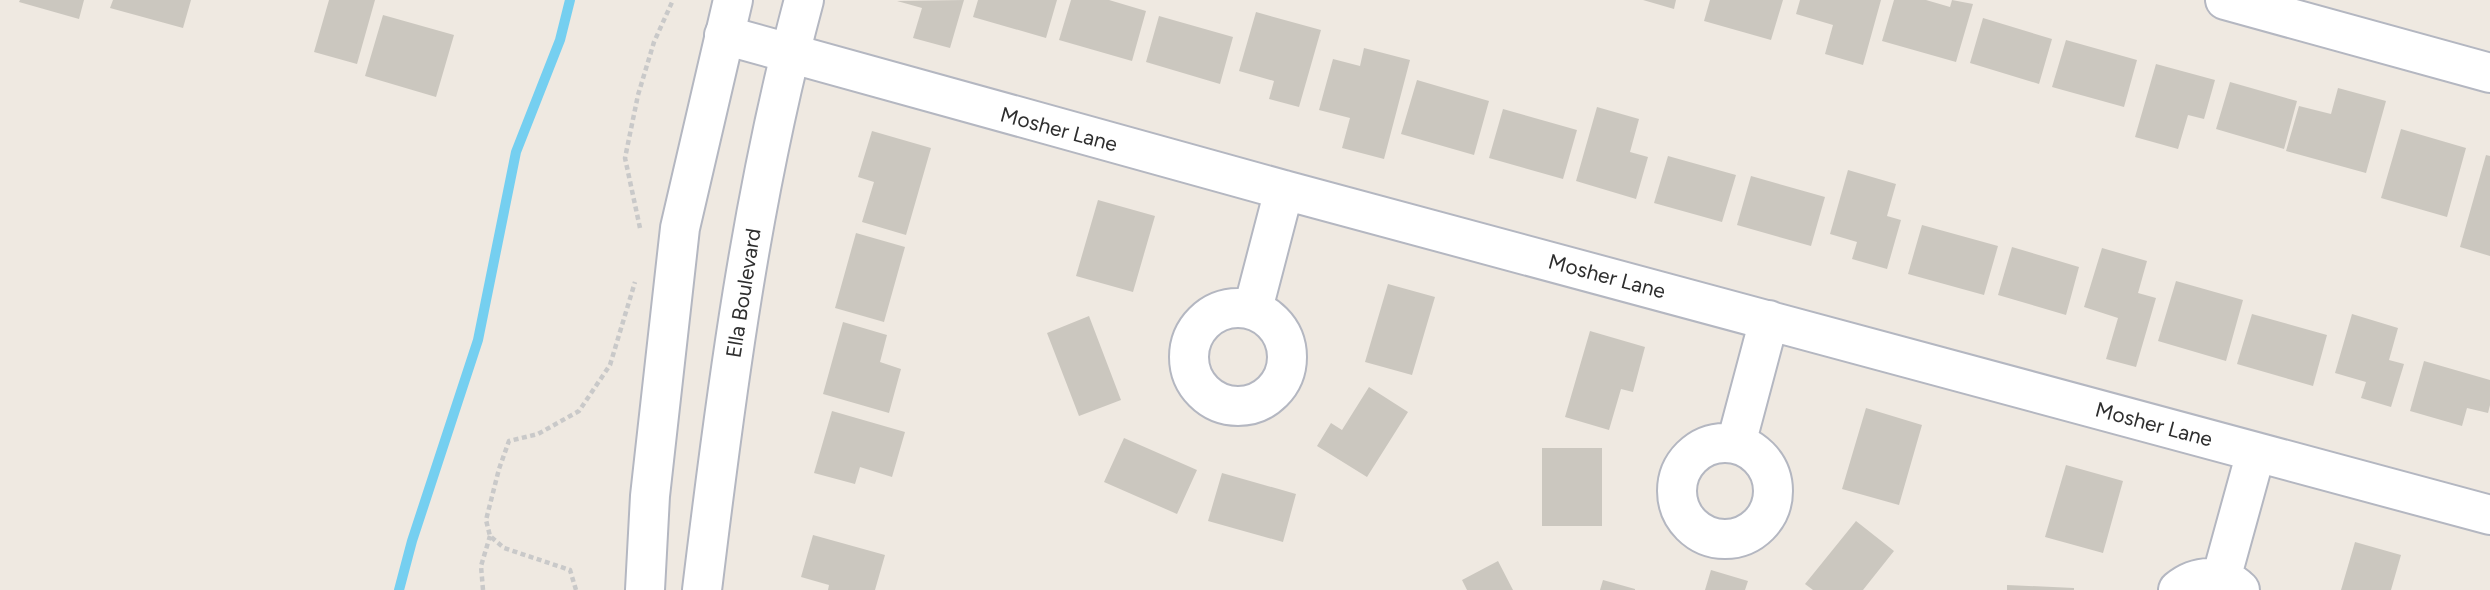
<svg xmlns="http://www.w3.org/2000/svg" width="2490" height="590" viewBox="0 0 2490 590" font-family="Figtree,sans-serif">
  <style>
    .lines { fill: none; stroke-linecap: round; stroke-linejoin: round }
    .stream { stroke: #75cff0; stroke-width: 10 }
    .building { fill: #cbc7bf }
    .street-casing { stroke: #b4b7c1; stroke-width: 42 }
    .secondary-casing { stroke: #b4b7c1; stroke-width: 42 }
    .path { stroke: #c9c9c9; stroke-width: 4.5; stroke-dasharray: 5 3.5; stroke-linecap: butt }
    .street { stroke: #fff; stroke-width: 38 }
    .secondary { stroke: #fff; stroke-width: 38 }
    .labels { text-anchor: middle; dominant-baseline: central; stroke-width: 7; stroke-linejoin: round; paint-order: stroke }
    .street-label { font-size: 21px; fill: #2e2e2e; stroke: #fff }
  </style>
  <rect width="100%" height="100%" fill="#efe9e1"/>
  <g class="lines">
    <!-- stream -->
    <path class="stream" d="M399 590 412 541 478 340 516 152 560 40 570 0"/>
  </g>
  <!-- building -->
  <path class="building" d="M20 0H84L79 19 19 2Z
    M113 0H191L183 28 110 8Z
    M329 0H375L357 64 314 52Z
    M964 0 950 48 913 38 922 8 897 1Z
    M978 0H1057L1046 38 973 17Z
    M1071 0H1109L1146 11 1132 61 1059 40Z
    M1643 0H1676L1674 9Z
    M1710 0H1783L1771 40 1704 21Z
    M1800 0H1881L1863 65 1825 54 1833 25 1796 14Z
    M1894 0H1926L1950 7 1952 0 1973 4 1956 62 1882 41Z
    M1256 12 1321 30 1299 107 1269 99 1274 81 1239 71Z
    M383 15 454 35 436 97 365 76Z
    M1159 16 1233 37 1220 84 1146 62Z
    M1983 18 2052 39 2039 84 1970 63Z
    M2066 40 2137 60 2124 107 2052 87Z
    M1364 48 1410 60 1384 159 1342 148 1350 118 1319 110 1333 59 1360 66Z
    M2156 64 2215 80 2204 119 2188 115 2178 149 2135 137Z
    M1417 80 1489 101 1474 155 1401 134Z
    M2230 82 2297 101 2284 149 2216 129Z
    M2338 88 2386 101 2366 173 2286 151 2299 106 2331 114Z
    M1597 107 1639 119 1630 152 1648 157 1636 199 1576 181Z
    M1503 109 1577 130 1563 179 1489 158Z
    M2401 129 2466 148 2447 217 2381 198Z
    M872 131 931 148 906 235 862 222 874 182 858 177Z
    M2486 155 2490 156V256L2460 247Z
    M1668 156 1736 175 1722 222 1654 203Z
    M1848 170 1896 184 1887 216 1901 220 1887 269 1852 259 1857 242 1830 234Z
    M1751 176 1825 197 1811 246 1737 225Z
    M1098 200 1155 216 1133 292 1076 276Z
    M1922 225 1998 246 1984 295 1908 274Z
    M856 233 905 247 884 322 835 308Z
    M2012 247 2079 267 2066 315 1998 295Z
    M2102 248 2147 261 2138 293 2156 298 2136 367 2106 359 2118 318 2084 307Z
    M2176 281 2243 300 2226 361 2158 341Z
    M1388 284 1435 297 1412 375 1365 362Z
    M2252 314 2327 335 2313 386 2237 364Z
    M2352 314 2398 328 2389 360 2404 364 2391 407 2361 398 2366 382 2335 373Z
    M1089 316 1121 400 1079 416 1047 333Z
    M843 322 887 335 880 362 901 369 889 413 823 394Z
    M1590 331 1645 347 1633 392 1621 389 1609 430 1565 417Z
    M2424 361 2490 380V405L2488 413 2467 408 2462 426 2410 411Z
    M1369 387 1408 412 1367 477 1317 446 1331 423 1342 430Z
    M1866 408 1922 425 1899 505 1842 489Z
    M832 411 905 432 892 477 860 467 855 484 814 473Z
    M1124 438 1197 470 1177 514 1104 482Z
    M1542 448H1602V526H1542Z
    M2066 465 2123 481 2103 553 2045 537Z
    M1222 473 1296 494 1283 542 1208 521Z
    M1856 521 1894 551 1863 590H1813L1805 584Z
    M813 535 885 555 875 590H828L829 585 801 577Z
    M2355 542 2401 555 2391 590H2341Z
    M1498 561 1513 590H1467L1462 580Z
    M1711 570 1748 581 1745 590H1705Z
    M1603 580 1635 589V590H1600Z
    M2007 585 2074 588V590H2007Z"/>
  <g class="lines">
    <!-- street casing -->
    <g class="street-casing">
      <path id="street" d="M2225 0 2490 73
        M724 35 1284 190 2490 515
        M1189 357a49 49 0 1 1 98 0a49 49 0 1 1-98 0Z
        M1253 309 1284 190
        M1677 491a48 48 0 1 1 96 0a48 48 0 1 1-96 0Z
        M1736 444 1769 320
        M2221 579 2256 452
        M2178 590C2196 575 2223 573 2240 590"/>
    </g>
    <!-- secondary casing -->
    <g class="secondary-casing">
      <path id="secondary" d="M645 590 650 496 680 228 733 0
        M702 590C726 392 752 193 804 0"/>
    </g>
    <!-- path -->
    <path class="path" d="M640 228 625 158 638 95 654 42 673 0
      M483 590 481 566 490 536
      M576 590 570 570 504 548 490 536 486 520 499 469 509 441 538 434 579 411 610 365 635 282"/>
    <!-- street -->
    <use href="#street" class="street"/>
    <!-- secondary -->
    <use href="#secondary" class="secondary"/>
  </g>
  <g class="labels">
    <!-- street labels -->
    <g class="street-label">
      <text transform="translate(1059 129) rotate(15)">Mosher Lane</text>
      <text transform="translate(1607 276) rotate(15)">Mosher Lane</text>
      <text transform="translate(743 293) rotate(-81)">Ella Boulevard</text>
      <text transform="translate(2154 424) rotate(15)">Mosher Lane</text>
    </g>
  </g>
</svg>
